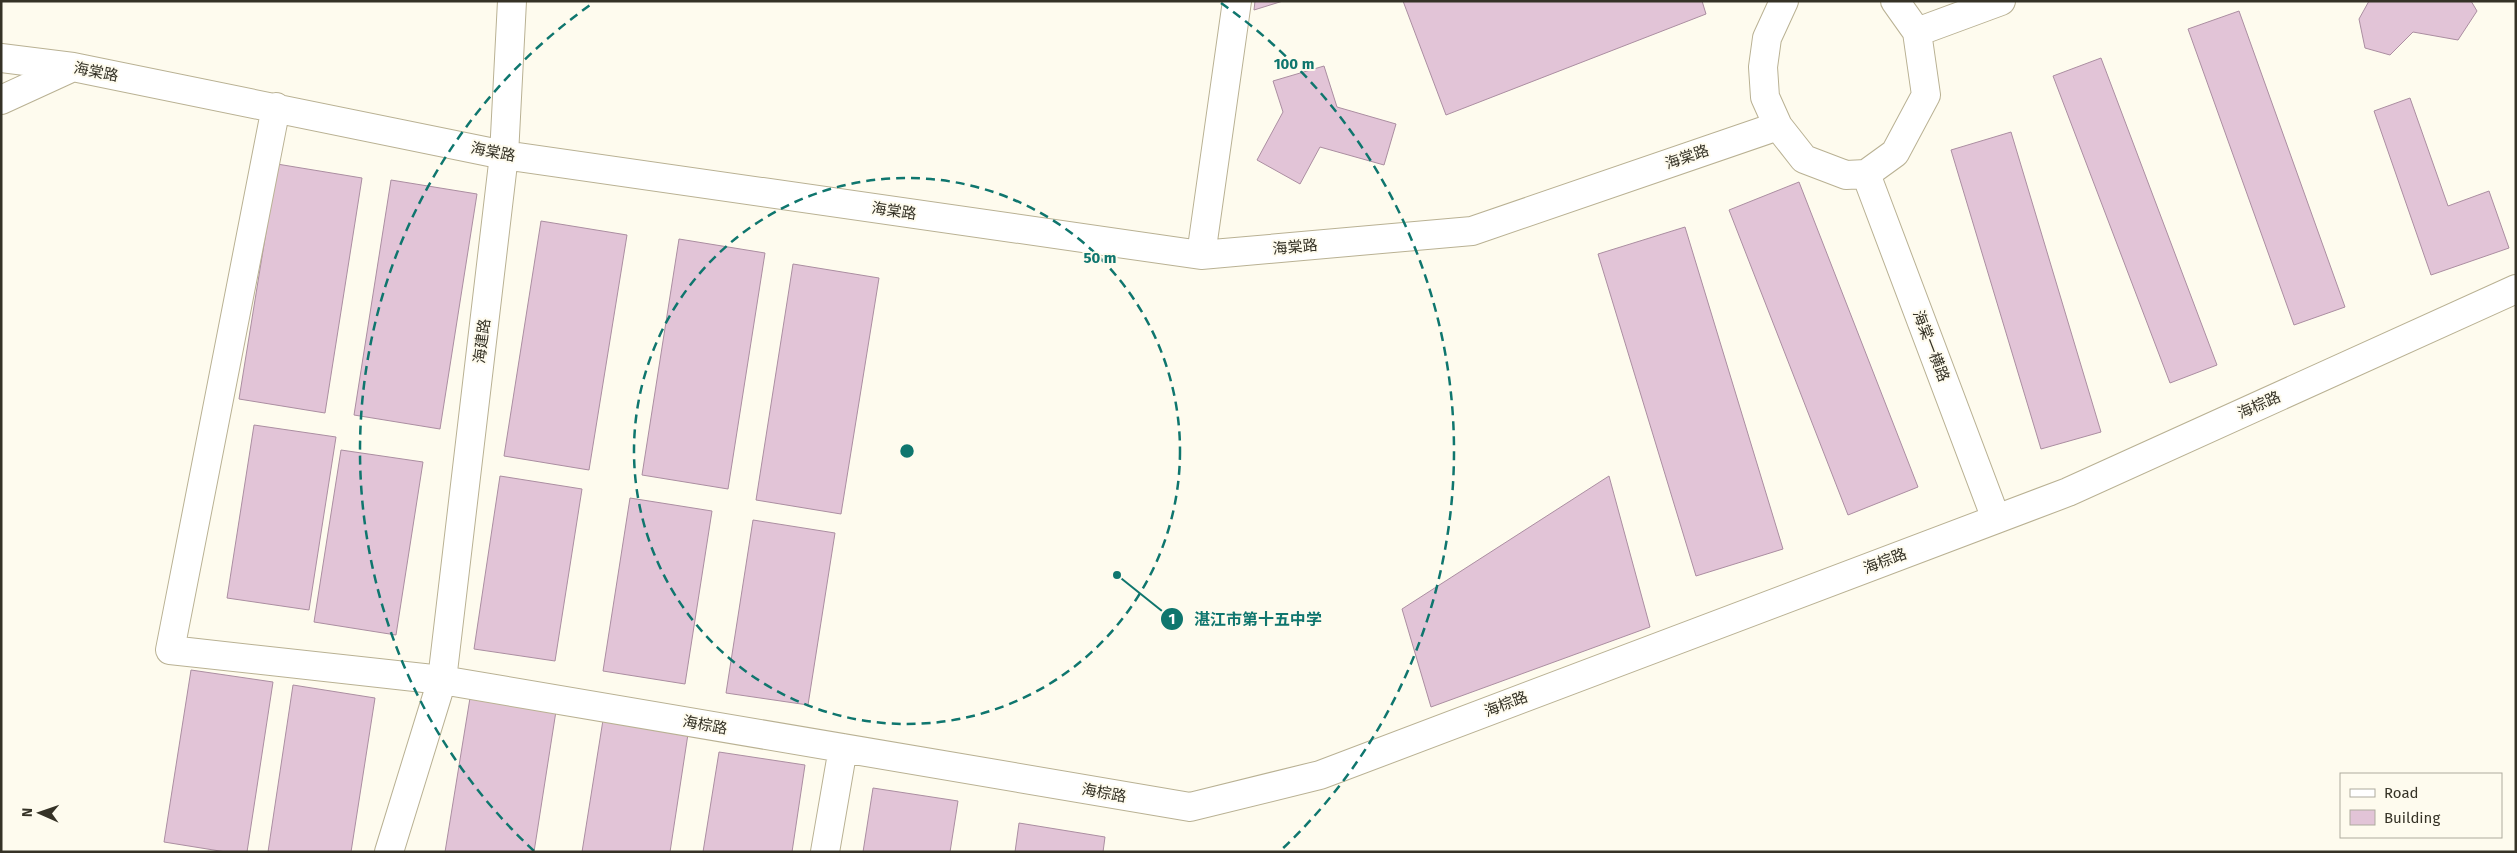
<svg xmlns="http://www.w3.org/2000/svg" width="2517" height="853" viewBox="0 0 2517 853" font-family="'Fira Sans','Noto Sans SC',sans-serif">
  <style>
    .building { fill: #e2c4d7; stroke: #ab8ea1 }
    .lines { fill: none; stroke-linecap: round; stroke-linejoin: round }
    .minor-casing { stroke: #b9b193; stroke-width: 30 }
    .minor { stroke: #fff; stroke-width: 28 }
    .ring { fill: none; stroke: #0f766e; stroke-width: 2.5; stroke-dasharray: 9 6 }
    .labels { text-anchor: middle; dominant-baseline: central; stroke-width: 4; stroke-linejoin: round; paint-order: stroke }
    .street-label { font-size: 15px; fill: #353226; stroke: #fefbee }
    .centre { fill: #0f766e; stroke: #fefbee; stroke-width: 2.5 }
    .ring-label { font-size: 15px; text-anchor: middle; font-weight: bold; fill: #0f766e; stroke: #fefbee; stroke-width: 4; stroke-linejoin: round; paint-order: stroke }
    .leader { fill: none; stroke: #0f766e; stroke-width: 2 }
    .callout-dot { fill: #0f766e; stroke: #fefbee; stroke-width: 2 }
    .mark-label { font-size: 15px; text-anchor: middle; font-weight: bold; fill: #fff }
    .callout-label { font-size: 16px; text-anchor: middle; font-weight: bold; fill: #0f766e; stroke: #fefbee; stroke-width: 4; stroke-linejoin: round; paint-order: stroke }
  </style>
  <rect width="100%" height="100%" fill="#fefbee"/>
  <!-- building -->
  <path class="building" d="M1255 1H1283L1254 10Z
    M1403 1H1702L1706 14 1446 115Z
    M2369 1H2471L2477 11 2458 40 2413 32 2390 55 2365 48 2359 19Z
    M2239 11 2345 307 2294 325 2188 29Z
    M2101 58 2217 365 2170 383 2053 76Z
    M1324 66 1337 107 1396 124 1384 165 1320 147 1300 184 1257 160 1283 112 1273 81Z
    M2410 98 2448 206 2489 191 2509 248 2431 275 2374 111Z
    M2011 132 2101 432 2041 449 1951 150Z
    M277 164 362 178 325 413 239 399Z
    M391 180 477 194 440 429 354 415Z
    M1799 182 1918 487 1848 515 1729 210Z
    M541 221 627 235 589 470 504 456Z
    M1685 227 1783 549 1696 576 1598 254Z
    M679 239 765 253 728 489 642 475Z
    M793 264 879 278 841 514 756 500Z
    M254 425 336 437 309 610 227 598Z
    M341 450 423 462 396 635 314 622Z
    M500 476 582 489 555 661 474 649Z
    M1609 476 1650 627 1431 707 1402 609Z
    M630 498 712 511 685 684 603 671Z
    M753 520 835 533 808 705 726 693Z
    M191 670 273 682 247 852H226L164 842Z
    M293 685 375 698 351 852H268Z
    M470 698 556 711 534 852H445Z
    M603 720 688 734 670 852H582Z
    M719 752 805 765 792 852H703Z
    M873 788 958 801 950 852H863Z
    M1019 823 1105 837 1103 852H1015Z"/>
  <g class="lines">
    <!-- minor casing -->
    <g class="minor-casing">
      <path id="minor" d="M1784 1 1767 38 1763 67 1765 97 1778 126 1804 159 1846 175 1866 174 1895 153 1926 95 1917 32 1895 1
        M1917 32 2001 1
        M1 58 73 67 504 155 1201 255 1472 231 1778 126
        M1 100 73 67
        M276 107 170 650 442 680 1190 807 1320 775 2068 492 2516 289
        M1866 174 1996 519
        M1201 255 1237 1
        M389 852 442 680 504 155 512 1
        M825 852 843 748"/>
    </g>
    <!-- minor -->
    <use href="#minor" class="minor"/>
  </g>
  <!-- distance rings -->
  <g class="ring">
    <circle cx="907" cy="451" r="273"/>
    <path d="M534 851A547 547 0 0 1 593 3M1221 3A547 547 0 0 1 1280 851"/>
  </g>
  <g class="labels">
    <!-- street labels -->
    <g class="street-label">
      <text transform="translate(96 72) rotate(11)">海棠路</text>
      <text transform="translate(493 152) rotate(11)">海棠路</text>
      <text transform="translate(1687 157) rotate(-19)">海棠路</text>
      <text transform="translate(894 211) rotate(8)">海棠路</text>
      <text transform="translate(1295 247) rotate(-5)">海棠路</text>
      <text transform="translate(482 341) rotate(-83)">海建路</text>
      <text transform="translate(1931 346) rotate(69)">海棠一横路</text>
      <text transform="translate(2259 405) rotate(-24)">海棕路</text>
      <text transform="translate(1885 561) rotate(-21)">海棕路</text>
      <text transform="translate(1506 704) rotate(-21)">海棕路</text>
      <text transform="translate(705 725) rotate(10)">海棕路</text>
      <text transform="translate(1104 793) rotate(10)">海棕路</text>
    </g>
  </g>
  <circle cx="907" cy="451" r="8" class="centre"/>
  <g class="ring-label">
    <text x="1294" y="69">100 m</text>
    <text x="1100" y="263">50 m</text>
  </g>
  <!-- callouts -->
  <path class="leader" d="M1117 575L1172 619"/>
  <g class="callout-dot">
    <circle cx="1117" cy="575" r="5"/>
    <circle cx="1172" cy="619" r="12"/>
  </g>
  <g class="mark-label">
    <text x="1172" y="624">1</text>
  </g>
  <g class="callout-label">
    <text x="1258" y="625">湛江市第十五中学</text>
  </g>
  <!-- border -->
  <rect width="2517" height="853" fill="none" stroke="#353226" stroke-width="5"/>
  <!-- legend -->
  <rect x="2340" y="773" width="162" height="65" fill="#fefbee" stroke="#aeab9e"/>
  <rect x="2350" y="789" width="25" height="8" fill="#ffffff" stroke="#aeab9e"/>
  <text x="2384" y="798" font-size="15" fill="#353226">Road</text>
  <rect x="2350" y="810" width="25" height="15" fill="#e2c4d7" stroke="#aeab9e"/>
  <text x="2384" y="823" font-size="15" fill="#353226">Building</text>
  <!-- north arrow -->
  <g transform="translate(40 813) rotate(272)" stroke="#fefbee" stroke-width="4" paint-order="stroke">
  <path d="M0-4L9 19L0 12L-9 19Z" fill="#353226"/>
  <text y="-8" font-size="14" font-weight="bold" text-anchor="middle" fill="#353226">N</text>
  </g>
</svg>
